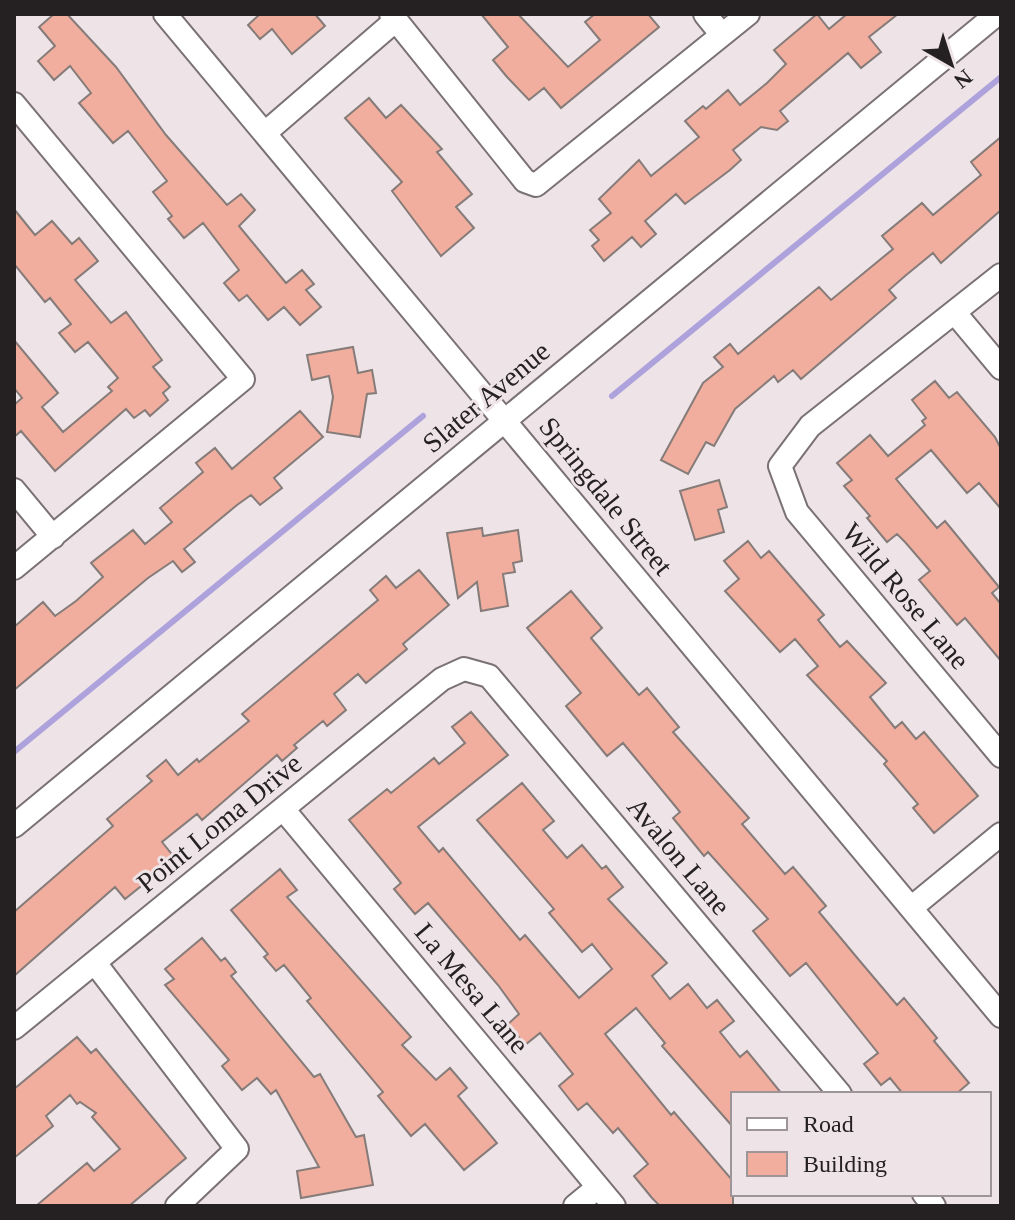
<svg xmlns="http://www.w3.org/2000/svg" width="1015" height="1220" viewBox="0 0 1015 1220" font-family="Georgia,serif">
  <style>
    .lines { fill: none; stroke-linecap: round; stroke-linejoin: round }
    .stream { stroke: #aea2dd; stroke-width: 6 }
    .building { fill: #f1ad9d; stroke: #857c7a; stroke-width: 2 }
    .minor-casing { stroke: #7a7173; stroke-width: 26 }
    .minor { stroke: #fff; stroke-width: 22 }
    .labels { text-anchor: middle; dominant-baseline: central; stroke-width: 6; stroke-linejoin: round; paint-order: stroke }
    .street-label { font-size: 28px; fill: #252122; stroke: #eee3e6 }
  </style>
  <rect width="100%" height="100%" fill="#eee3e6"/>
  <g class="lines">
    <!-- stream -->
    <path class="stream" d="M612 396 1001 77
      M14 752 423 416"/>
  </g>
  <!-- building -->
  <path class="building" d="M54 14H67L116 67 166 135 227 205 241 194 255 210 239 226 286 283 302 270 314 284 306 290 321 307 300 325 284 307 268 320 247 295 239 301 224 283 239 270 203 223 184 238 168 219 172 216 153 192 167 181 128 131 113 143 79 103 91 93 70 66 54 80 38 61 55 46 39 27Z
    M260 14H315L325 26 292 54 272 29 260 39 248 25Z
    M481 14H518L568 67 600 40 585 22 595 14H648L659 27 561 108 544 88 529 100 507 77 493 60 508 47Z
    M817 14 829 29 847 14H898L869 37 881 52 861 68 848 53 780 111 788 121 777 130 761 127 733 150 741 160 730 170 685 204 676 194 645 221 656 234 641 247 632 237 604 261 592 246 599 240 590 230 611 213 599 199 639 160 651 176 699 137 685 121 703 106 706 109 728 90 740 105 767 83 786 64 774 50Z
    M369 98 386 118 401 105 442 149 437 152 472 194 456 207 474 228 441 256 392 191 402 182 345 118Z
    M1001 137V210L941 263 933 253 905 276 889 290 896 298 801 379 793 370 778 382 774 376 735 409 714 446 706 442 688 474 661 460 703 383 723 367 714 357 730 344 738 354 819 287 831 300 893 249 882 236 922 203 933 215 981 175 971 162Z
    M14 209 35 235 52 221 72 244 79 238 98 261 75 280 111 323 126 312 162 360 153 367 170 387 163 393 168 400 150 416 145 410 134 418 126 409 55 471 21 431 14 437V405L22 398 14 388V340L58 393 42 407 63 432 112 391 108 387 118 378 88 342 75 352 59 333 71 324 50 298 45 302 14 264Z
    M353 347 358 373 372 370 376 393 367 394 360 437 327 432 333 397 329 376 312 380 307 355Z
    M935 381 949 398 957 392 995 437 1001 449V509L979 483 967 493 931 450 896 479 937 528 945 521 999 587 992 593 1001 604V661L965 618 957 625 919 580 930 571 905 542 897 534 887 542 867 518 870 516 844 486 852 480 837 463 870 435 888 456 925 425 922 421 926 418 912 400Z
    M300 411 323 437 274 478 282 488 260 505 251 495 237 505 184 549 195 562 182 572 173 561 148 578 14 690V627L43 602 55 616 76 601 103 577 91 563 133 530 145 544 172 522 160 508 203 472 196 463 215 448 232 469Z
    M719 480 727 507 718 510 724 532 695 540 680 491Z
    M482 528 483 536 518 530 522 561 513 563 515 572 503 574 508 606 481 611 477 582 458 598 447 533Z
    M748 541 761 558 769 551 824 615 818 620 840 647 847 641 886 683 870 697 895 728 902 722 916 739 924 732 978 796 934 833 913 808 918 804 884 764 887 761 807 675 818 666 795 639 780 652 725 591 739 579 724 561Z
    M419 570 449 605 403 644 407 649 366 683 358 674 334 694 346 710 327 726 323 721 294 745 297 748 282 761 277 755 202 820 197 814 162 842 174 857 150 879 125 899 115 887 14 976V912L113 826 107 819 152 781 147 776 166 760 178 775 197 759 199 762 249 721 242 714 378 600 370 590 386 576 396 588Z
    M571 591 602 628 591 638 639 695 647 688 679 727 673 732 749 818 742 824 785 874 793 867 826 906 819 912 859 960 897 1005 904 998 937 1038 934 1041 969 1083 956 1094H903L890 1078 881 1085 864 1064 878 1053 806 963 790 976 753 931 768 919 708 852 704 856 673 818 680 812 638 761 623 743 607 756 566 706 581 693 527 628Z
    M471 712 508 755 418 827 439 852 443 848 520 940 525 935 579 998 612 969 592 944 582 952 549 913 554 909 477 820 522 783 554 821 543 830 567 858 582 845 602 869 606 866 623 887 608 899 667 963 652 976 670 999 688 984 707 1008 717 1000 734 1021 720 1032 740 1057 747 1051 782 1094H733V1127L662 1046 665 1043 636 1008 605 1034 671 1115 674 1112 733 1181V1206H660L652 1198 634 1176 648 1164 618 1128 613 1133 587 1103 578 1110 559 1086 573 1074 540 1033 525 1045 508 1024 519 1014 498 985 428 903 415 914 394 889 401 883 349 820 387 789 391 793 434 758 439 764 465 743 452 727Z
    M280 869 297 890 287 897 411 1037 402 1045 436 1080 450 1068 467 1088 458 1096 497 1143 464 1170 425 1124 411 1136 378 1096 383 1092 307 1001 311 998 284 965 276 971 264 957 268 954 231 910Z
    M202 938 221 961 225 958 236 972 231 976 314 1077 320 1074 356 1137 364 1135 373 1185 301 1198 297 1171 319 1167 276 1090 271 1094 257 1078 242 1090 222 1066 229 1060 165 985 174 979 165 969Z
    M77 1037 91 1053 96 1049 186 1158 129 1206H36L87 1163 94 1171 120 1149 92 1117 96 1113 80 1102 77 1104 70 1095 46 1116 53 1126 14 1158V1089Z"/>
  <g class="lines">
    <!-- minor casing -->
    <g class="minor-casing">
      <path id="minor" d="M165 14 1001 1016
        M391 14 525 181 536 185 748 14
        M705 14 722 35
        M14 104 243 379 14 568
        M265 133 396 20
        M1001 275 810 426 780 466 797 512 1001 756
        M955 313 1001 368
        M14 490 53 537
        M283 809 614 1206
        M14 826 997 14
        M911 908 1001 834
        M95 963 237 1149 177 1206
        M14 1028 442 679 464 669 489 676 840 1094
        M924 1194 934 1206
        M575 1206 598 1187"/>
    </g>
    <!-- minor -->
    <use href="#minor" class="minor"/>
  </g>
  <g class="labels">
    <!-- street labels -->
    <g class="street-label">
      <text transform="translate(486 397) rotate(-40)">Slater Avenue</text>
      <text transform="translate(606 496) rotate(51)">Springdale Street</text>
      <text transform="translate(906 596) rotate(50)">Wild Rose Lane</text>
      <text transform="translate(219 823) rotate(-39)">Point Loma Drive</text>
      <text transform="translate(679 856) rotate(50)">Avalon Lane</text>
      <text transform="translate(472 988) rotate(50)">La Mesa Lane</text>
    </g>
  </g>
  <!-- border -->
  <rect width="1015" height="1220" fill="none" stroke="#252122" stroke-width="32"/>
  <!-- legend -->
  <rect x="731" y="1092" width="260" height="104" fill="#eee3e6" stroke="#9e9598" stroke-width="2"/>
  <rect x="747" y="1118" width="40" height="12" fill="#ffffff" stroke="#9e9598" stroke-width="2"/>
  <text x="803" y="1132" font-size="24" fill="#252122">Road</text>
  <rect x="747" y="1152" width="40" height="24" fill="#f1ad9d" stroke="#9e9598" stroke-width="2"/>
  <text x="803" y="1172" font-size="24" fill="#252122">Building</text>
  <!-- north arrow -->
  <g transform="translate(951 64) rotate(141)" stroke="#eee3e6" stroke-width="6" paint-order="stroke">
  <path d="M0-6L14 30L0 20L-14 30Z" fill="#252122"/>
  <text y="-12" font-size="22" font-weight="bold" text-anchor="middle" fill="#252122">N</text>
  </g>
</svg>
